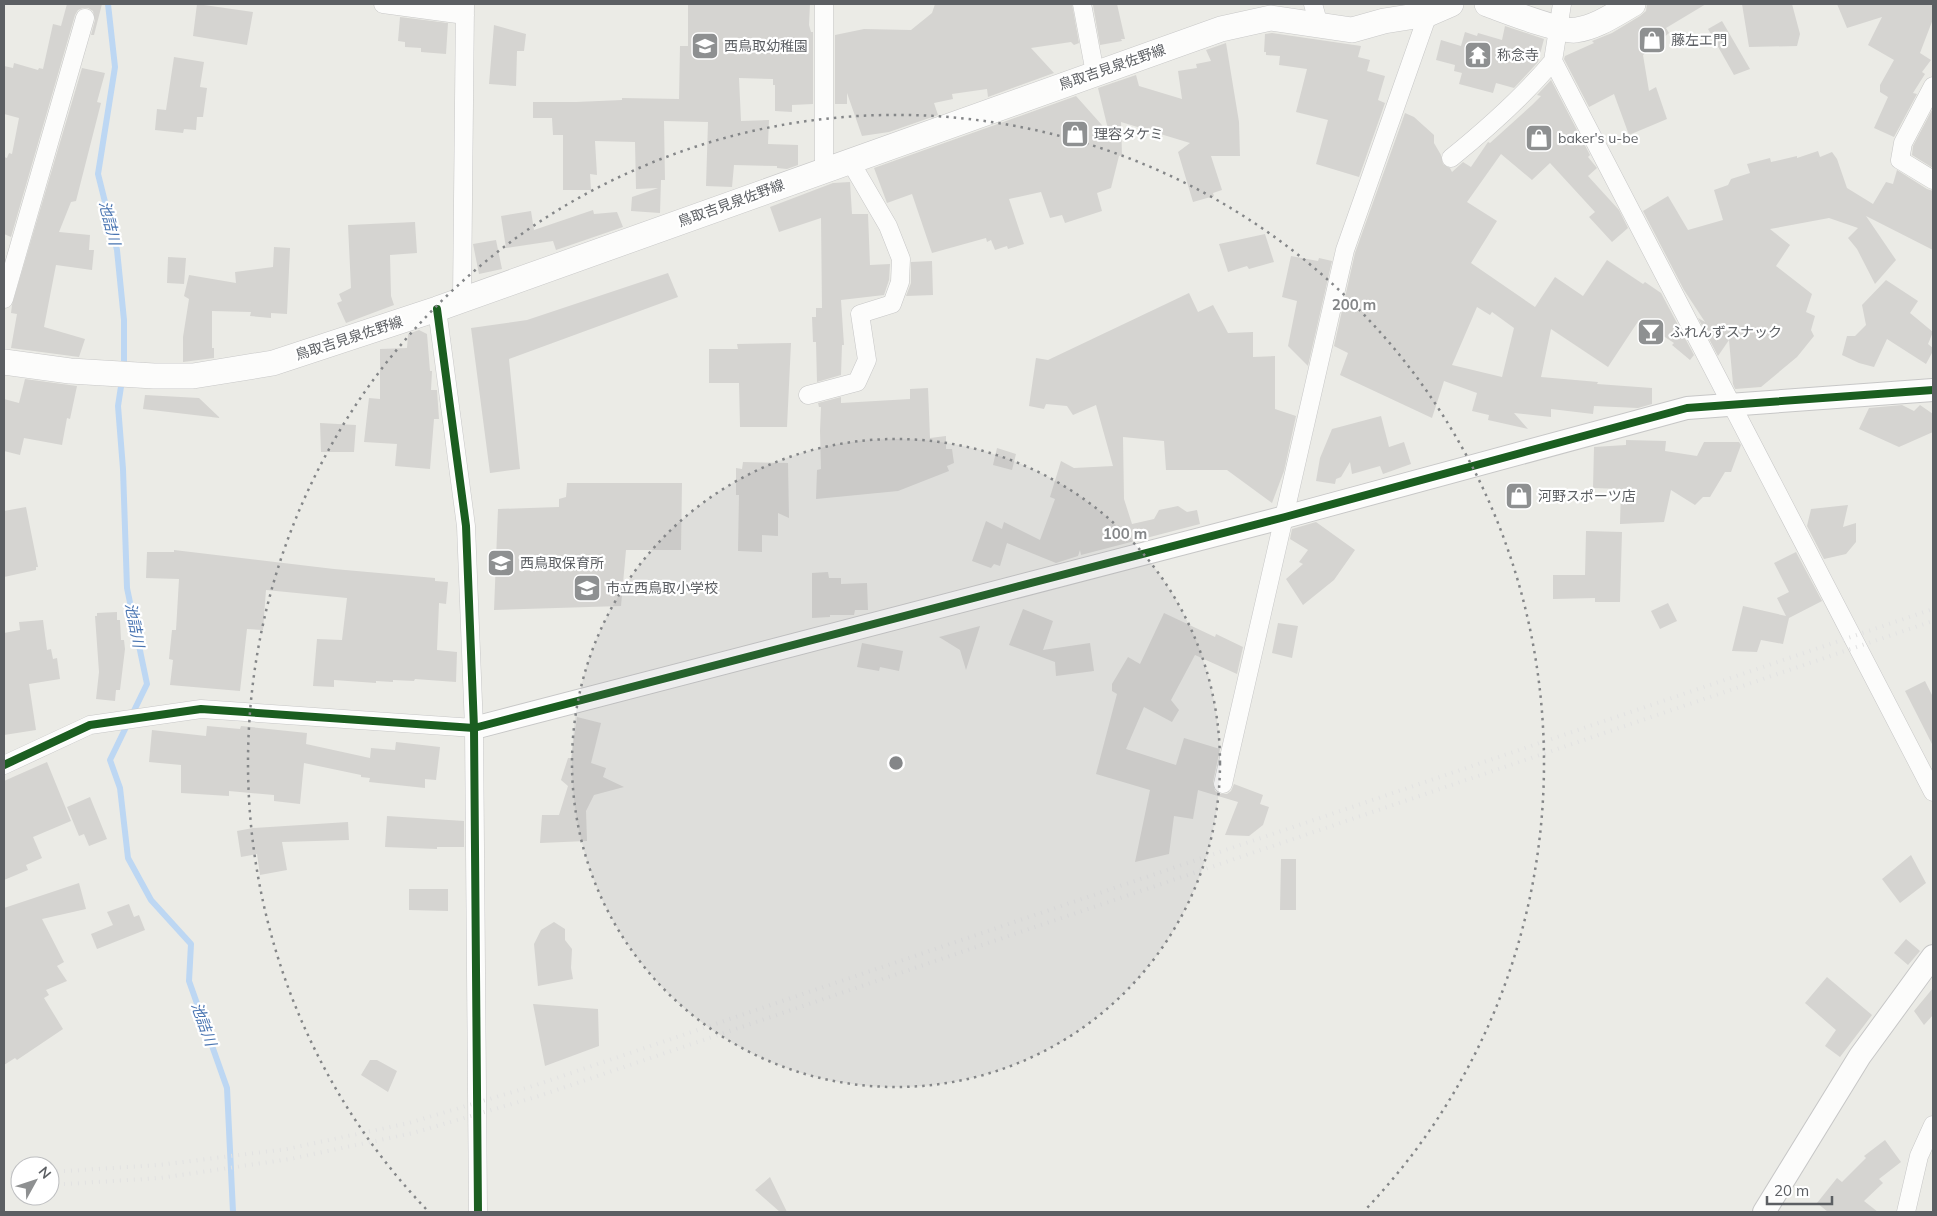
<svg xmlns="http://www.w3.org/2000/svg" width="1937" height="1216" viewBox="0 0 1937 1216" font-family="Mulish,'Noto Sans JP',sans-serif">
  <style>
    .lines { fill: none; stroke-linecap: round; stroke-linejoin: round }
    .stream { stroke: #bdd7f3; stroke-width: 6 }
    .building { fill: #d5d4d1; fill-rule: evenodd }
    .minor-casing { stroke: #c7c7c7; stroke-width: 19 }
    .tertiary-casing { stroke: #c7c7c7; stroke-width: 24 }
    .secondary-casing { stroke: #c8c8c8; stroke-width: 26 }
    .minor { stroke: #fcfcfb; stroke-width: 18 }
    .tertiary { stroke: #fcfcfb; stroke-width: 22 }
    .secondary { stroke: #fcfcfb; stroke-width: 25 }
    .rail { stroke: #e2e2e2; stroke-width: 4; stroke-dasharray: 1 6; stroke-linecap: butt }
    .cycleway-casing { stroke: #fff; stroke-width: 11 }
    .cycleway { stroke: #1b5e20; stroke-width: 8 }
    .ring { fill: none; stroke: #848688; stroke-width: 2.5; stroke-dasharray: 2.5 5 }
    .labels { text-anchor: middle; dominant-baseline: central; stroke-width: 4.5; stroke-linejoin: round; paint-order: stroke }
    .poi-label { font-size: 14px; fill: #5c5f63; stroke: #fff; text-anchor: start }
    .street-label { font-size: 14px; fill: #5c5f63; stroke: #fff }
    .water-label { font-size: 15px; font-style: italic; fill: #4a75b2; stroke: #fff }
    .centre { fill: #848688; stroke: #fff; stroke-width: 2.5 }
    .ring-label { font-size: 15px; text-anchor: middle; font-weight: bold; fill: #848688; stroke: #fff; stroke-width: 4.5; stroke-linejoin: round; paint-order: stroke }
  </style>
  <rect width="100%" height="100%" fill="#ebebe6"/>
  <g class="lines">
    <!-- stream -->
    <path class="stream" d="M108 4 115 67 98 174 117 250 124 320V370
      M122 380 118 406 123 469 127 588 147 684 110 760 120 788 128 858 151 900 191 944 189 981 227 1088 233 1212"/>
  </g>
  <!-- building -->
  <path class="building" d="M67 4H102L94 35H91L95 20 93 11 88 8H83L78 10 75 15 11 237 4 234V157L7 158 9 153 12 154 19 118 4 114V66L13 68 14 63 38 70 39 68 43 69 53 24 61 26Z
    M197 4 253 12 247 45 193 36Z
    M688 4H810L809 25 811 32H813V104L792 105V112L775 111V85H773V79L739 78 741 121 769 120 768 144 798 145V165L787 169 777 168V166L734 165 732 187 706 186 708 122 664 121 665 180H661L660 213 631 211 632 197 658 188 636 189 635 142 595 141 597 175 590 174 591 190H563V135H553L552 118H533V102H576L622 100V98L679 99 680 46H688Z
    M935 4H1072L1079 43 1074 45 1071 42 1031 48 1054 73 988 97 987 89 952 94 953 99 934 103 938 115 889 132 862 136 847 93V104H835V35L864 29 911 30 932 13Z
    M1098 4H1117L1125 39H1121L1122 41 1100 45 1093 5Z
    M1647 4H1706L1666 28 1669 33 1643 55 1649 91 1656 87 1667 119 1629 135 1614 94 1589 107 1564 59 1565 56 1594 43 1592 41 1612 33 1640 16 1646 11Z
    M1742 4H1792L1800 34 1797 46 1749 47Z
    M1837 4H1933V19L1920 53 1931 60 1922 72 1925 74 1913 93 1917 94 1894 137 1874 128 1888 97 1880 92V85L1894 60 1868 45 1882 17 1847 28Z
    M400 17 448 23 446 54 421 52V48L405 47V42L398 41Z
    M1722 21 1750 69 1734 75 1708 29Z
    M494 25 526 34 524 51H517L516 86 489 84Z
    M1505 26 1544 39 1538 62 1514 88 1496 83 1493 93 1459 84 1462 73 1454 71 1455 65 1436 60 1441 40 1461 46 1465 32 1477 36 1478 33 1502 40Z
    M1272 33 1361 46 1358 57 1370 60 1367 71 1385 76 1378 100 1385 103 1359 177 1316 164 1328 120 1296 112 1307 69 1279 65 1280 56 1266 55V52H1264L1265 34Z
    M1226 43 1239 122 1240 156H1211L1222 190 1213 193 1214 196 1193 202 1178 152 1190 143 1121 122 1122 155 1119 156 1111 188 1097 193 1102 211 1065 223 1062 215 1050 218 1041 192 1009 199 1024 244 1008 249 1007 246 995 250 991 240 987 242 986 238 932 253 912 194 887 203 874 168 1076 96 1109 133 1098 88 1136 75 1139 86 1182 99 1178 71 1197 68 1196 64 1211 61 1206 50Z
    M174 57 204 62 200 87 207 88 203 117H197L196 130 184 129 183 133 155 130 157 109 166 110Z
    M82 68 105 73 97 102 101 103 76 201 71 202 59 232 90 235 89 250H94L92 270 56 265 44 327 85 339 79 357 11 348 17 314 11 313 12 305Z
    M1551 80 1590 155 1588 157 1597 168 1588 176 1619 210 1628 228 1612 242 1589 217 1595 212 1550 163 1532 180 1501 154 1467 202 1497 221 1471 263 1535 307 1555 277 1583 296 1607 260 1643 284 1645 282 1661 293 1694 355 1690 360 1672 345 1674 343 1639 320 1608 367 1551 329 1541 377 1598 382 1597 384 1652 388V404L1638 408 1594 406 1593 414 1551 409V417L1514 413 1528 429 1488 420 1489 415 1472 411 1477 393 1444 381 1432 418 1340 375 1348 353 1334 346 1355 253 1405 113 1414 117 1434 135V143L1441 155 1443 164 1450 168 1452 172 1463 162 1471 167 1488 142 1490 143 1532 105 1541 96 1537 95ZM1477 307 1490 315 1492 312 1514 328 1502 377 1452 365Z
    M1933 108V168L1912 155 1913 146Z
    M1818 151 1820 157 1832 152 1837 159 1847 188 1873 204 1886 182 1893 184 1897 170 1927 189 1933 191V250L1866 216 1896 260 1875 284 1857 249 1848 238 1858 228 1829 218 1770 229 1790 245 1776 266 1812 294 1806 312 1815 316 1811 330 1814 336 1797 357 1761 387 1735 389 1733 384 1729 340 1718 356 1698 318 1705 322 1684 290 1643 211 1668 196 1688 230 1723 220 1714 190 1728 185 1731 179 1750 173 1747 164 1770 158 1771 162 1797 156V158Z
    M850 182 852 214H868L870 265 890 264 889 280 884 295 841 300 844 345H842L841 375 817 382 816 342H813L812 317H816V308H822L821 218 779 232 770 207 833 183Z
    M593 210 594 214 617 212 623 227 556 250 553 241 506 248 501 216 531 211 534 230Z
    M415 222 417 253 390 255 391 296 394 305 346 323 337 303 342 301 339 294 351 288 348 225Z
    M1265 234 1274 262 1249 269 1247 266 1228 272 1219 244Z
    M496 240 502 269 479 274 473 244Z
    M274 247 290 248 287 314 271 313V318L250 316 251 312 212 311V348H214V358L183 362V337L189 299 184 296 189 275 236 283 235 272 273 267Z
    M1291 256 1318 261 1319 258 1332 261 1308 366 1288 346 1297 301 1282 297Z
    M168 257 186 258 184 284 167 283Z
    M932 261 933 295 906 296 911 283V262Z
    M668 273 678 297 509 359 520 469 490 473 471 328 527 320Z
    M1886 280 1918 301 1910 313 1933 332 1928 344 1933 348V351L1926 364 1887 339 1874 367 1859 363 1842 355 1847 336H1855L1866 325 1862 305Z
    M1189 293 1198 312 1213 305 1228 333 1253 332V357L1275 356V409L1296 416 1284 471 1272 503 1227 470H1166L1164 441 1123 437 1124 499 1132 524 1154 519 1159 510 1178 506 1187 512 1197 510 1200 524 1081 555 1080 550 1078 556 1056 563 1007 543 1000 566 994 564 991 568 972 561 986 521 1002 529 1004 522 1040 540 1055 499 1050 497 1061 461 1074 468 1113 466 1096 405 1073 415 1067 406 1046 404 1044 409 1029 406 1036 358 1048 360Z
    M419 330 427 334 430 371H432L431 390H437L439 419H434L430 469 395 466 397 444 364 442 369 398 380 399V349L407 348 408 334Z
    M791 343 787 427H740L739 383H709V349H738L737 344Z
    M25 379 77 386 70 419 67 418 62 445 24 438 20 455 4 451V399L19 403Z
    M928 388 930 438 946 436V449H952L954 463 947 466 949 471 898 491 816 499 817 470 821 469 820 431 821 407H819L818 403 841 397V403L910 399V389Z
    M145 395 199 398 220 418 143 409Z
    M1902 405 1914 411 1920 405 1933 414V432L1899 447 1859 429 1869 408Z
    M1381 416 1389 447 1404 442 1411 464 1383 474 1380 466 1352 474 1350 462 1341 477 1336 479 1335 484 1316 481 1320 458 1332 429Z
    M320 423 356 425 354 452H321Z
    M1626 440 1666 441 1665 451 1697 456 1704 442H1739L1741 445 1731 472H1725L1710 497H1703L1695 505 1671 490 1664 522 1620 524 1621 489 1593 488 1594 447 1626 445Z
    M997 448 1016 454 1012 470 993 465Z
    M743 462 788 463 789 518 778 513V536L762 535V552L738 551 739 495H736V468L742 469Z
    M567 483H682L681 550H626L621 606 494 610 498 509 559 507V499L566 497Z
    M1848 505 1843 527 1856 523V542L1846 554 1824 559 1807 526 1811 509Z
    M26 507 38 567H36V570L4 577V511Z
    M1316 522 1355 550 1334 580 1303 605 1286 579 1303 564 1299 562 1308 550 1290 539 1292 529Z
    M1586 531 1622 532 1620 602H1595V598L1553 599V575H1585Z
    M174 550 334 569 435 578V581L448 582 446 604 439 603 437 650 457 652 456 682 415 679 414 681 393 680V682L376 681V683L334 680V687L313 686 317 639 342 640 347 598 266 590 263 630 247 629 240 691 170 685 173 660 169 659 172 630H176L179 579 146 578 147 552H174Z
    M1796 552 1822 601 1789 618 1783 644 1761 640 1757 652 1732 651 1743 606 1786 616 1777 598 1789 592 1774 563Z
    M828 572 829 578H841V584L867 583 868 610H855L854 615H830V617L812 618V573Z
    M1668 603 1677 621 1660 629 1651 611Z
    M1023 609 1053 621 1043 650 1090 643 1094 671 1056 676 1055 662 1009 645Z
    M117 612V620H120L121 640H124L125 649 120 690H116L115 701 96 699 99 672 95 616H97V613Z
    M1164 613 1215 637 1216 634 1243 647 1237 674 1195 655 1171 700 1179 710 1172 722 1144 707 1126 749 1176 765 1184 738 1220 749 1213 782 1215 791 1220 794H1227L1231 791 1234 784 1263 795 1260 804 1269 807 1263 825 1249 836 1225 835 1238 802 1198 790 1193 819 1174 816 1169 854 1135 862 1150 790 1096 774 1117 694 1112 691V684L1128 657 1140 664Z
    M43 620 47 650 51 649 53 659 57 658 60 679 29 684 36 730 4 735V633L20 630 19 622Z
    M1278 623 1298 626 1292 658 1272 653Z
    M980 626 966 670 960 650 939 637Z
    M862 643 903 651 899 671 880 667 879 671 857 667Z
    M1925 681 1933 697V746L1905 691Z
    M577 717 601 723 591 763 606 768 603 777 624 787 594 795 586 811 587 841 540 843 542 815H559L568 786 561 780 568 758H571Z
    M207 726 240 729 241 726 307 733 306 744 370 758 371 748 395 750 396 742 440 747 436 780 425 779V788L369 782 370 778 361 777V775L304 763 300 804 274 801V795L229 791V796L181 793V765L149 762 152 730 206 736Z
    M47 762 71 821 33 837 42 858 26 865 28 870 4 880V781Z
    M90 797 107 839 89 846 84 834 79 836 67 807Z
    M387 816 464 821V847H437V849L385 847Z
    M348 822 349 840 282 842 287 870 260 875 257 854 241 857 237 831 253 828Z
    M1911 855 1926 883 1900 903 1882 879Z
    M1281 859H1296V910H1280Z
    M79 883 86 909 42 919 64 962 57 966 67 981 46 990 49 995 44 998 63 1029 17 1060 15 1058 4 1065V908Z
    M409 889H448V911L409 910Z
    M129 904 134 917 139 915 145 930 97 949 91 934 113 925 107 912Z
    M554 922 565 929V940L572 949 571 968 573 979 538 986 534 944 541 930Z
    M1906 939 1920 951 1908 965 1894 953Z
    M1827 977 1872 1015 1840 1057 1825 1046 1836 1030 1805 1003Z
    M1933 988V1015L1924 1025 1914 1011Z
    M533 1004 598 1009 599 1046 545 1066Z
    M370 1060H377L397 1071 388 1092 361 1075Z
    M1885 1140 1901 1162 1879 1179 1883 1183 1864 1201 1878 1212H1828L1817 1203 1837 1178 1842 1182 1866 1158 1864 1156Z
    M770 1177 787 1212H780L755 1190Z"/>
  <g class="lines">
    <!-- minor casing -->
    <g class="minor-casing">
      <path id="minor" d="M383 4 465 15
        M1082 4 1095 73
        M1313 4 1319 25
        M1562 4 1553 61 1933 792
        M1933 86 1903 143 1900 160 1933 180
        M1451 158C1488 128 1523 97 1553 61
        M824 169V4
        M4 299 85 18
        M462 299 465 4
        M437 309 466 526 474 728 478 1212
        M808 395 857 382 867 360 860 314 892 304 900 282 901 259 888 226 850 161
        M4 765 90 725 201 709 474 728
        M1223 784 1345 250 1428 14
        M1906 1212 1919 1156 1933 1125"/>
    </g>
    <!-- tertiary casing -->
    <g class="tertiary-casing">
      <path id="tertiary" d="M474 728 1285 517 1687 408 1933 390
        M1764 1212 1860 1056 1933 956"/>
    </g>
    <!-- secondary casing -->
    <g class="secondary-casing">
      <path id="secondary" d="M1487 4C1504 10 1562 33 1576 30 1597 27 1615 14 1633 4
        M4 362 70 371 154 376H193L273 363 437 309 1221 29 1271 18 1352 30 1384 21 1428 14 1451 4"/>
    </g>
    <!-- minor -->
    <use href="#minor" class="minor"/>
    <!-- tertiary -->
    <use href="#tertiary" class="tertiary"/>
    <!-- secondary -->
    <use href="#secondary" class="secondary"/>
    <!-- rail -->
    <path class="rail" d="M50 1172 159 1165 287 1149 409 1123 536 1085 1933 609
      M4 1173H20
      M50 1185 160 1178 290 1159 413 1133 539 1096 1933 621
      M4 1186H20"/>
    <!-- cycleway casing -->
    <g class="cycleway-casing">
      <path id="cycleway" d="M437 309 466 526 474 728 478 1212
        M4 765 90 725 201 709 474 728 1285 517 1687 408 1933 390"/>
    </g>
    <!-- cycleway -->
    <use href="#cycleway" class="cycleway"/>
  </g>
  <!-- distance rings -->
  <circle cx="896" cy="763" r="324" fill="#848688" fill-opacity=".12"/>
  <g class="ring">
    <circle cx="896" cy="763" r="324"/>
    <path d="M426 1209A648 648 0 1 1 1366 1209"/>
  </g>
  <!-- icons -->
  <defs>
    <g id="shop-square" transform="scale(1.4375)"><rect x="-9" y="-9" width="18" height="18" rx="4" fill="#8e9091" stroke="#fff"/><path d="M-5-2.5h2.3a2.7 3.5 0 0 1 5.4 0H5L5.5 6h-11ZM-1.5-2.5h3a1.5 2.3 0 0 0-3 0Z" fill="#fff"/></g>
    <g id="school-square" transform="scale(1.4375)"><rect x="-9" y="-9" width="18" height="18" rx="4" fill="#8e9091" stroke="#fff"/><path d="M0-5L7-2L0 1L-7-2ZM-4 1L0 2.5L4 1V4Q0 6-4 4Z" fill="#fff"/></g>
    <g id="temple-square" transform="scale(1.4375)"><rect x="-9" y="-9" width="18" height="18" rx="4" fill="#8e9091" stroke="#fff"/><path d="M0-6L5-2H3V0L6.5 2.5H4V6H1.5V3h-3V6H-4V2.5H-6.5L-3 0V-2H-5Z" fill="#fff"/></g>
    <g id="bar-square" transform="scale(1.4375)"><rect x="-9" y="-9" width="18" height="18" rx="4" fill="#8e9091" stroke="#fff"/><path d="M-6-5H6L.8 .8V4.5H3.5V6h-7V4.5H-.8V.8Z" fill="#fff"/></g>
  </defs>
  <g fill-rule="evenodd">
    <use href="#shop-square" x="1652" y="40"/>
    <use href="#school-square" x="705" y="46"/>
    <use href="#temple-square" x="1478" y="55"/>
    <use href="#shop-square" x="1075" y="134"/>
    <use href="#shop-square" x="1539" y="138"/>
    <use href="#bar-square" x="1651" y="332"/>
    <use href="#shop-square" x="1519" y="496"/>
    <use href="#school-square" x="501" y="563"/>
    <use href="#school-square" x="587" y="588"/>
  </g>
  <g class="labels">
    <!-- poi labels -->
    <g class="poi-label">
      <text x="1671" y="40">藤左エ門</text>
      <text x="724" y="46">西鳥取幼稚園</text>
      <text x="1497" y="55">称念寺</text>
      <text x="1094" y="134">理容タケミ</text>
      <text x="1558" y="138">baker's u-be</text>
      <text x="1670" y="332">ふれんずスナック</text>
      <text x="1538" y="496">河野スポーツ店</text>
      <text x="520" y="563">西鳥取保育所</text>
      <text x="606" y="588">市立西鳥取小学校</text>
    </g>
    <!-- street labels -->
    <g class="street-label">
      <text transform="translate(1112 67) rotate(-19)">鳥取吉見泉佐野線</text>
      <text transform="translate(731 203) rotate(-20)">鳥取吉見泉佐野線</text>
      <text transform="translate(349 338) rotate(-18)">鳥取吉見泉佐野線</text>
    </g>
    <!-- water labels -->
    <g class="water-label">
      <text transform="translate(110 223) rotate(76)">池詰川</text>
      <text transform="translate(135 625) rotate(79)">池詰川</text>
      <text transform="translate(204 1024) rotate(70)">池詰川</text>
    </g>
  </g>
  <circle cx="896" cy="763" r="8" class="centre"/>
  <g class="ring-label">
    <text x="1354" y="310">200 m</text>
    <text x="1125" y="539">100 m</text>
  </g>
  <!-- border -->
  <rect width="1937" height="1216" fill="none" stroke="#5c5f63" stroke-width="10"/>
  <!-- north arrow -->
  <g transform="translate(35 1181) rotate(50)"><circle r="24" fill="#ffffff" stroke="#bebfc1"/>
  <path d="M0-4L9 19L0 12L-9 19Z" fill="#8e9091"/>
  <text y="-8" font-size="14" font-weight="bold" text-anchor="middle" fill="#5c5f63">N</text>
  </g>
  <!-- scale -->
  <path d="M1767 1196v8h65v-8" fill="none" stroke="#5c5f63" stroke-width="2.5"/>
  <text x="1774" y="1196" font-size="15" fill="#5c5f63" stroke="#ffffff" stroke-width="4" paint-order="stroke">20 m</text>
</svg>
